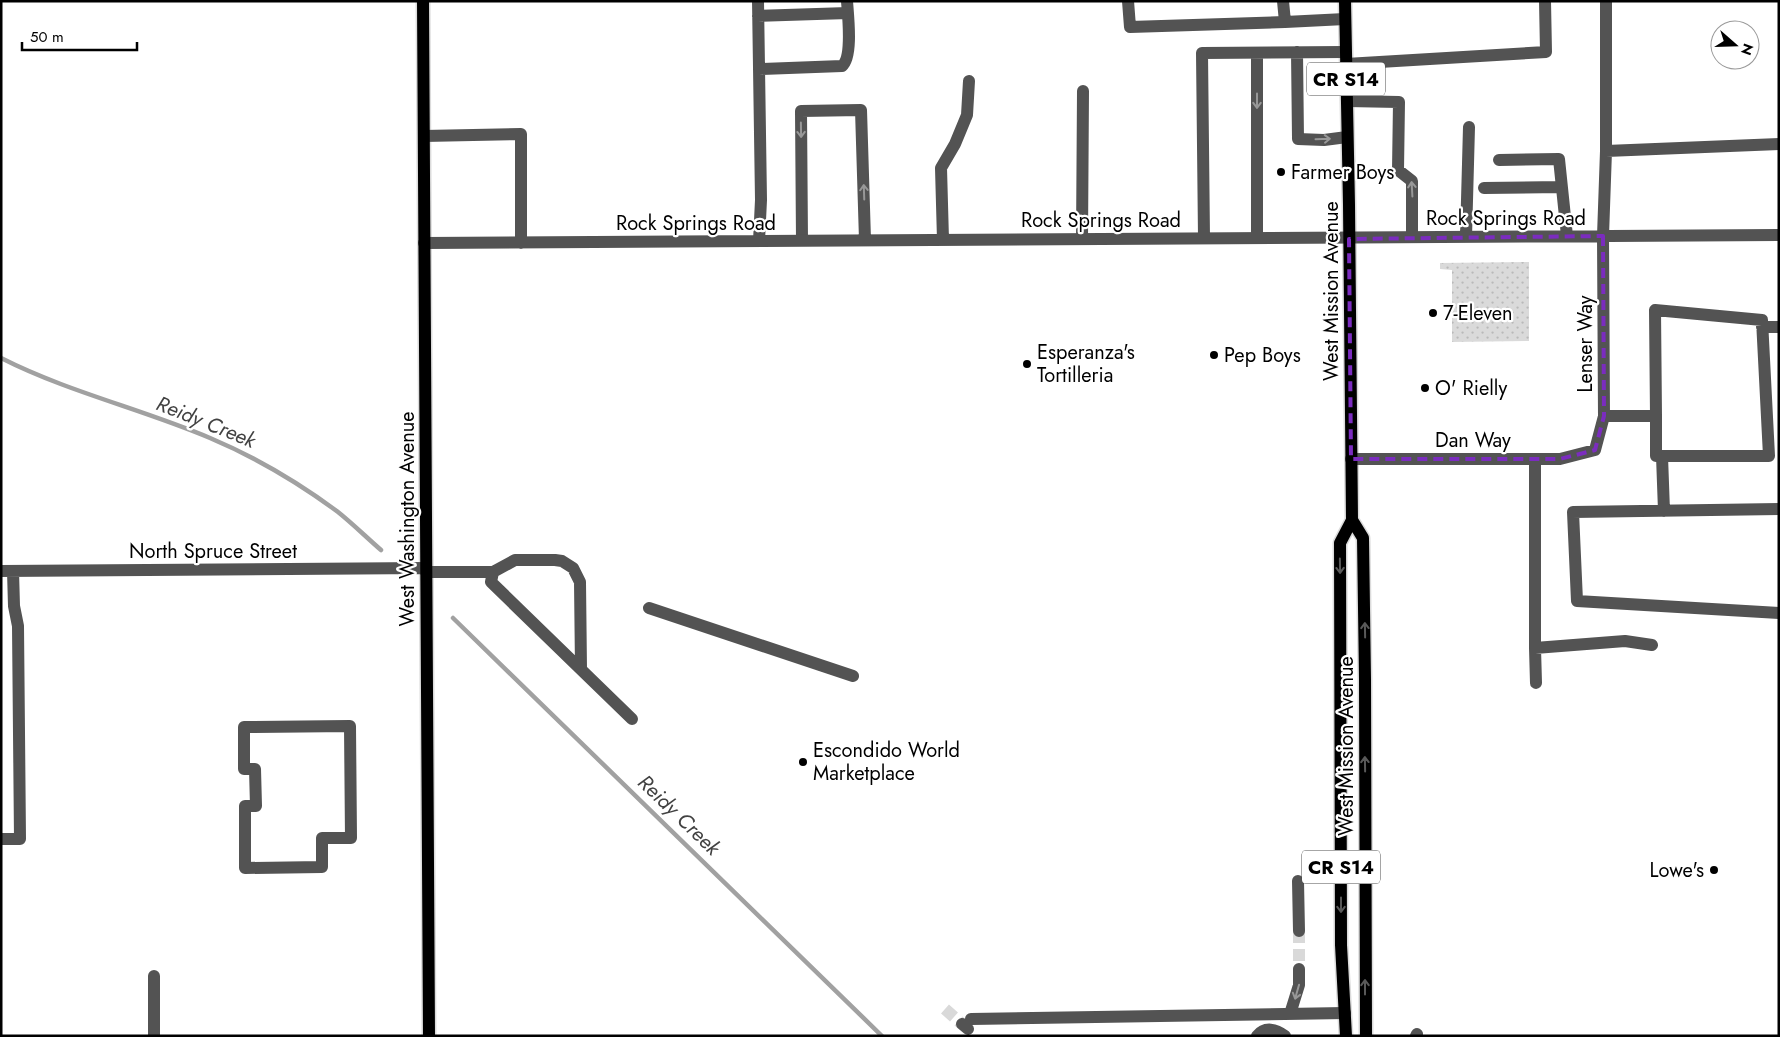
<svg xmlns="http://www.w3.org/2000/svg" width="1780" height="1037" viewBox="0 0 1780 1037" font-family="Jost,sans-serif">
  <style>
    .grass { fill: url(#grass-dots) }
    .lines { fill: none; stroke-linecap: round; stroke-linejoin: round }
    .stream { stroke: #a1a1a1; stroke-width: 4.5 }
    .minor-tunnel { stroke: #d9d9d9; stroke-width: 12; stroke-dasharray: 12 6; stroke-linecap: butt }
    .major-casing { stroke: #dbdbdb; stroke-width: 15 }
    .minor { stroke: #535353; stroke-width: 12 }
    .major { stroke: #000; stroke-width: 12 }
    .oneway { stroke: #989898 }
    .oneway2 { stroke: #595959 }
    .marked { fill: none; stroke: #7b2cbf; stroke-width: 4; stroke-dasharray: 10 6; stroke-linejoin: round }
    .poi-dot { fill: #000; stroke: #fff; stroke-width: 2 }
    .labels { text-anchor: middle; dominant-baseline: central; stroke-width: 4.5; stroke-linejoin: round; paint-order: stroke }
    .shield { fill: #fff; stroke: #4c4c4c; stroke-width: 1 }
    .shield-label { font-size: 19px; font-weight: bold; fill: #000 }
    .poi-label { font-size: 20px; fill: #000; stroke: #fff; text-anchor: start }
    .street-label { font-size: 20px; fill: #000; stroke: #fff }
    .water-label { font-size: 21px; font-style: italic; fill: #424242; stroke: #fff }
  </style>
  <defs>
    <pattern id="grass-dots" width="8" height="8" patternUnits="userSpaceOnUse" patternTransform="scale(1.25)"><rect width="8" height="8" fill="#dadada"/><path d="M2 2h.1M6 6h.1" fill="none" stroke="#b9b9b9" stroke-width="1.8" stroke-linecap="round"/></pattern>
  </defs>
  <rect width="100%" height="100%" fill="#fff"/>
  <!-- grass -->
  <path class="grass" d="M1529 262V341L1452 342V270L1440 269V263Z"/>
  <g class="lines">
    <!-- stream -->
    <path class="stream" d="M1 358C68 392 142 409 210 438 255 457 299 483 338 512 353 524 366 537 381 550
      M453 618 882 1036"/>
    <!-- minor-tunnel -->
    <path class="minor-tunnel" d="M1299 931V969
      M945 1009 962 1024"/>
    <!-- major casing -->
    <g class="major-casing">
      <path id="major" d="M423 1 429 1036
        M1345 1 1349 205 1352 520 1340 543 1341 945 1346 1036
        M1352 520 1363 538 1365 679 1366 1036"/>
    </g>
    <!-- minor -->
    <path class="minor" d="M758 1 761 200 759 241
      M1128 1 1130 27 1285 22
      M1283 1 1285 22 1345 19
      M758 16 848 13
      M1297 52 1298 139 1324 140 1347 137
      M1257 53V238
      M1346 64 1546 52 1545 1
      M759 69 842 66C853 57 848 16 847 1
      M1347 101 1399 102 1398 170 1412 181V237
      M424 136 521 134V243
      M1606 151 1779 144
      M1499 160 1559 159 1567 236
      M1484 188 1561 187
      M1466 237 1469 127
      M1204 238 1202 53 1345 52
      M1082 239 1083 91
      M943 240 941 168 955 144 967 115 969 81
      M802 241 801 111 861 110 865 240
      M424 243 1779 235
      M1762 327H1779
      M1604 416H1656V456H1769L1762 320 1655 310 1656 416
      M1662 456 1664 511
      M1351 459H1560L1595 450 1604 416 1603 236 1606 151V1
      M1535 459V648
      M1779 509 1573 512 1577 601 1779 613
      M1 571 426 568
      M426 572H493
      M649 608 853 676
      M581 669 580 582 573 568 562 561 555 560H515L493 572 491 582 632 719
      M1536 683 1535 648 1625 641 1652 645
      M350 726 351 838H322V867L245 868V806H256L255 769H244V727Z
      M1 839H20L18 626 14 606 13 571
      M1298 881 1299 931
      M154 976V1036
      M1290 1014 1299 985V969
      M971 1019 1345 1013
      M962 1024 968 1029
      M1257 1036C1265 1026 1276 1029 1285 1036
      M1416 1036 1417 1034"/>
    <!-- major -->
    <use href="#major" class="major"/>
  </g>
  <!-- one-way arrows -->
  <defs><path id="oneway-shaft" d="M-6 0H5M1.5-3L5.5 0L1.5 3" fill="none" stroke-width="1.6" stroke-linecap="round" stroke-linejoin="round" transform="scale(1.25)"/></defs>
  <g class="oneway">
    <use href="#oneway-shaft" transform="translate(1257 101) rotate(90)"/>
    <use href="#oneway-shaft" transform="translate(801 130) rotate(89)"/>
    <use href="#oneway-shaft" transform="translate(1323 139) rotate(-2)"/>
    <use href="#oneway-shaft" transform="translate(1412 189) rotate(-93)"/>
    <use href="#oneway-shaft" transform="translate(864 192) rotate(-92)"/>
    <use href="#oneway-shaft" transform="translate(1297 992) rotate(106)"/>
  </g>
  <g class="oneway2">
    <use href="#oneway-shaft" transform="translate(1340 566) rotate(89)"/>
    <use href="#oneway-shaft" transform="translate(1365 630) rotate(-91)"/>
    <use href="#oneway-shaft" transform="translate(1365 764) rotate(-91)"/>
    <use href="#oneway-shaft" transform="translate(1341 905) rotate(90)"/>
    <use href="#oneway-shaft" transform="translate(1365 987) rotate(-90)"/>
  </g>
  <!-- marked area -->
  <path class="marked" d="M1603 236 1604 416 1595 450 1560 459H1351L1349 239Z"/>
  <!-- markers -->
  <g class="poi-dot">
    <circle cx="1281" cy="172" r="5"/>
    <circle cx="1433" cy="313" r="5"/>
    <circle cx="1214" cy="355" r="5"/>
    <circle cx="1027" cy="364" r="5"/>
    <circle cx="1425" cy="388" r="5"/>
    <circle cx="803" cy="762" r="5"/>
    <circle cx="1714" cy="870" r="5"/>
  </g>
  <g class="labels">
    <!-- shield labels -->
    <g class="shield">
      <rect x="1307" y="62.5" width="78" height="33" rx="4"/>
      <rect x="1302" y="850.5" width="78" height="33" rx="4"/>
    </g>
    <g class="shield-label">
      <text x="1346" y="79">CR S14</text>
      <text x="1341" y="867">CR S14</text>
    </g>
    <!-- poi labels -->
    <g class="poi-label">
      <text x="1291" y="172">Farmer Boys</text>
      <text x="1443" y="313">7-Eleven</text>
      <text x="1037" y="352">Esperanza's<tspan x="1037" dy="23">Tortilleria</tspan></text>
      <text x="1224" y="355">Pep Boys</text>
      <text x="1435" y="388">O' Rielly</text>
      <text x="813" y="750">Escondido World<tspan x="813" dy="23">Marketplace</tspan></text>
      <text x="1704" y="870" text-anchor="end">Lowe's</text>
    </g>
    <!-- street labels -->
    <g class="street-label">
      <text x="1506" y="218">Rock Springs Road</text>
      <text x="1101" y="220">Rock Springs Road</text>
      <text x="696" y="223">Rock Springs Road</text>
      <text transform="translate(1331 291) rotate(-90)">West Mission Avenue</text>
      <text transform="translate(1585 344) rotate(-90)">Lenser Way</text>
      <text x="1473" y="440">Dan Way</text>
      <text transform="translate(407 519) rotate(-90)">West Washington Avenue</text>
      <text x="213" y="551">North Spruce Street</text>
      <text transform="translate(1346 746) rotate(-90)">West Mission Avenue</text>
    </g>
    <!-- water labels -->
    <g class="water-label">
      <text transform="translate(206 422) rotate(22)">Reidy Creek</text>
      <text transform="translate(679 815) rotate(44)">Reidy Creek</text>
    </g>
  </g>
  <!-- border -->
  <rect width="1780" height="1037" fill="none" stroke="#000000" stroke-width="5"/>
  <!-- north arrow -->
  <g transform="translate(1735 45) rotate(110)"><circle r="24" fill="#ffffff" stroke="#999999"/>
  <path d="M0-4L9 19L0 12L-9 19Z" fill="#000000"/>
  <text y="-8" font-size="14" font-weight="bold" text-anchor="middle" fill="#000000">N</text>
  </g>
  <!-- scale -->
  <path d="M22 42v8h115v-8" fill="none" stroke="#000000" stroke-width="2.5"/>
  <text x="30" y="42" font-size="15" fill="#000000" stroke="#ffffff" stroke-width="4" paint-order="stroke">50 m</text>
</svg>
